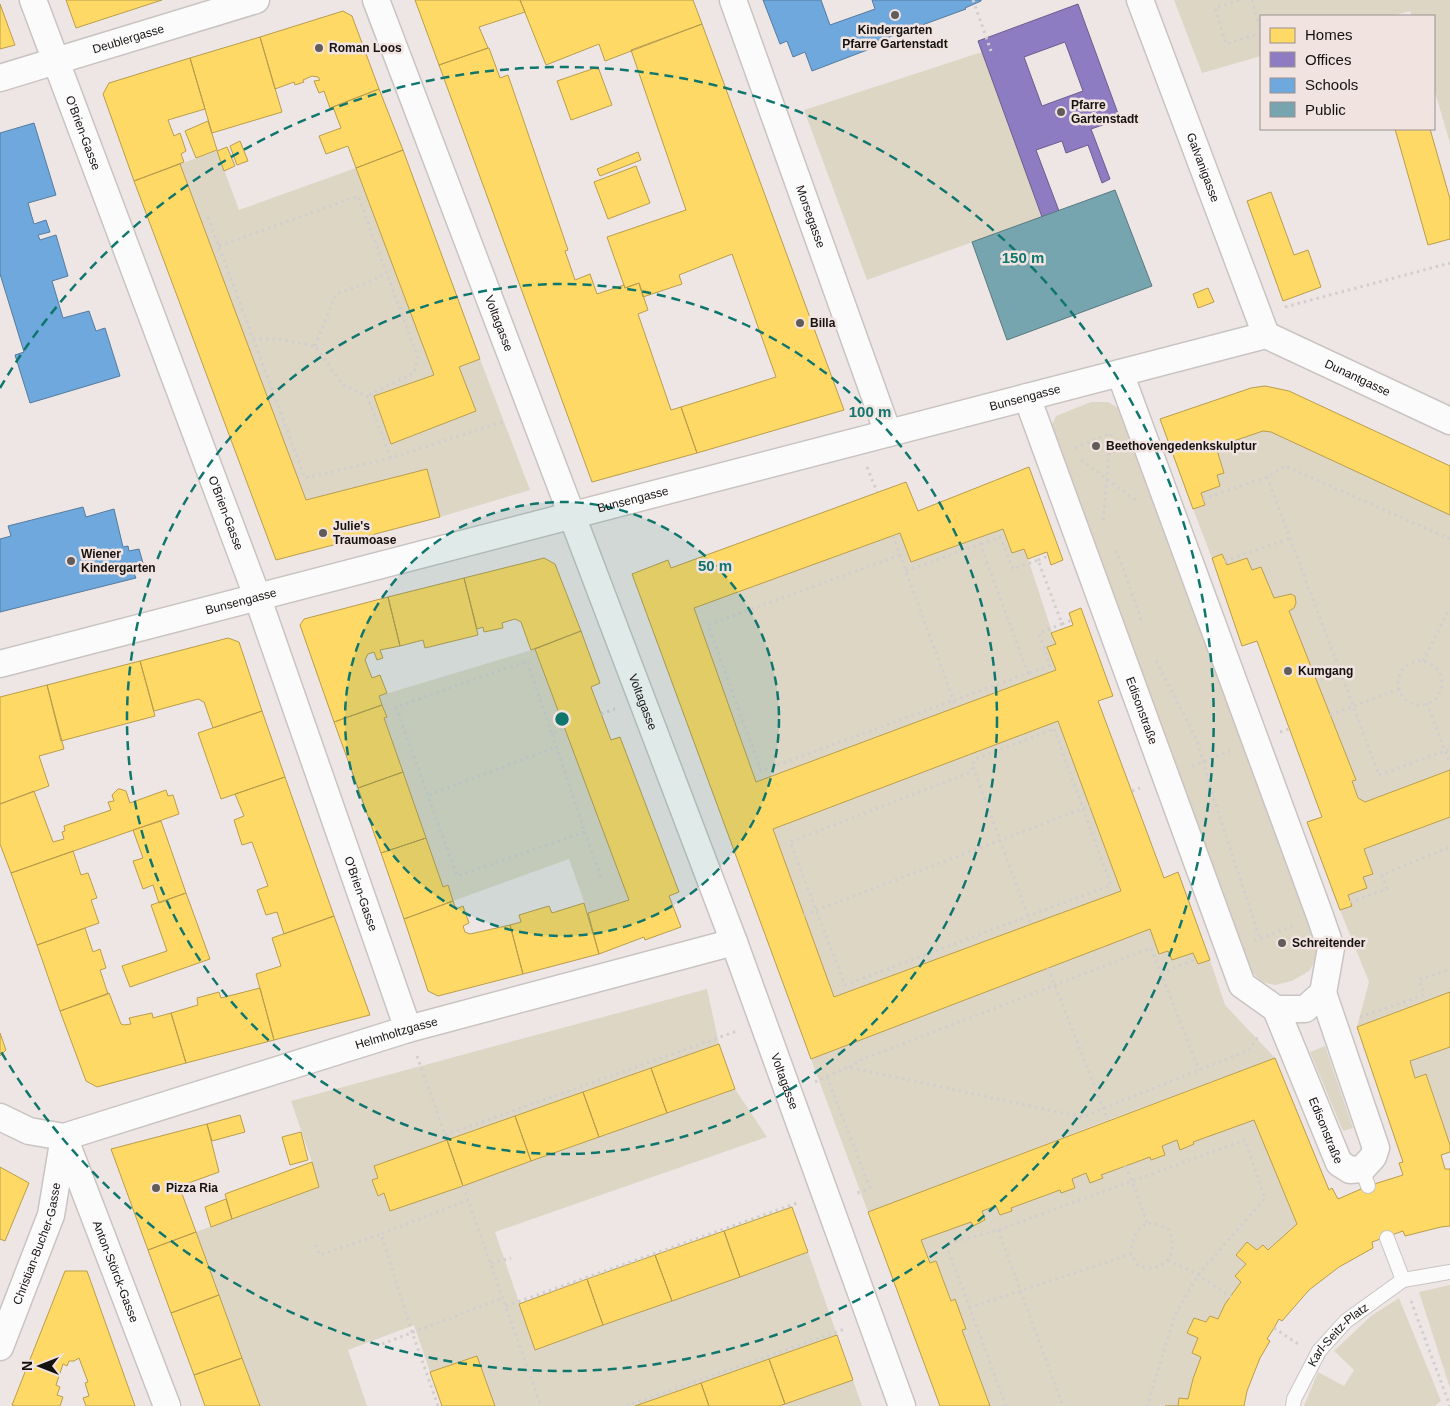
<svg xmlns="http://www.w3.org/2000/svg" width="1450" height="1406" viewBox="0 0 1450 1406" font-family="Arial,sans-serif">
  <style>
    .green { fill: #ddd6c5 }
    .homes { fill: #ffd966; stroke: #b99d4c; fill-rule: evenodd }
    .offices { fill: #8e7cc3; stroke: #6a5c8d; fill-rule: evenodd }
    .schools { fill: #6fa8dc; stroke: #547b9f }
    .public { fill: #76a5af; stroke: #59797f }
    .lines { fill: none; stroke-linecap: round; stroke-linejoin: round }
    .lane-casing { stroke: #c9c4c2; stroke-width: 16 }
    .street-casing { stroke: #c9c4c2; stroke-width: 29 }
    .path { stroke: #d1cfce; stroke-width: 3; stroke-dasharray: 2.5 4; stroke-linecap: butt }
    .lane { stroke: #fcfbfb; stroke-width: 14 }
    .street { stroke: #fcfbfb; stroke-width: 26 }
    .ring { fill: none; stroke: #0f766e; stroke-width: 2.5; stroke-dasharray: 9 6 }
    .poi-dot { fill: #615c5a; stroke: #f1e4e0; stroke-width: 2 }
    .labels { text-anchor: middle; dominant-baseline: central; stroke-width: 5; stroke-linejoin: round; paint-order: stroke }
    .poi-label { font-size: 12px; font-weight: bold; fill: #161210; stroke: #f1e4e0; text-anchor: start }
    .street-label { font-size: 12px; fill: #161210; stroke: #f1e4e0 }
    .centre { fill: #0f766e; stroke: #f1e4e0; stroke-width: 2.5 }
    .ring-label { font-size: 15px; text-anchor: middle; font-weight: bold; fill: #0f766e; stroke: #f1e4e0; stroke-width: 5; stroke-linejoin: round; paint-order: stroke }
  </style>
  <rect width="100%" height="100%" fill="#ede6e4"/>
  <!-- green -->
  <path class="green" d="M1174 0H1450V143L1434 89V16H1412L1410 11 1392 16H1261V56L1202 73Z
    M982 52 1042 217 867 280 804 110Z
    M217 151 239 210 356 168 434 375 391 444 475 411 459 367 480 359 530 490 440 517 427 469 306 500 180 164Z
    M1091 402H1108L1120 409 1157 511 1158 517 1316 935 1320 954 1309 971 1292 981 1275 985 1261 982 1247 966 1050 429 1056 416Z
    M1263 431 1271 432 1450 515V770L1365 802 1358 798 1352 782 1356 780 1289 611C1295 607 1296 604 1295 596L1291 594 1274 598 1261 567 1252 570 1247 558 1227 565 1222 554 1212 558 1193 509 1205 505 1201 493 1220 485 1217 475 1224 472 1216 447Z
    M1003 529 1012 553 1024 549 1028 559 1056 644 1047 647 1056 670 756 782 694 608 900 533 911 562Z
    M535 649 629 900 588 913 569 859 453 901 448 886 443 887 384 718 387 717 379 696Z
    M1058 721 1121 891 834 997 773 829Z
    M1450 817V992L1357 1027 1369 982 1340 910 1352 906 1348 895 1367 888 1363 877 1373 874 1364 849Z
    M1150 929 1159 954 1168 951 1172 960 1193 953 1198 964 1210 960 1225 1005 1275 1058 1108 1120 868 1212 811 1059Z
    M707 989 719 1044 374 1166 378 1178 372 1180 377 1195 384 1193 390 1211 735 1089 767 1137 495 1232 535 1349 808 1252 837 1335 635 1406H495L477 1356 430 1372 414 1325 348 1350 367 1406H259L196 1232 318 1187 312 1162 291 1101Z
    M1325 1046 1353 1128 1343 1131 1310 1052Z
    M1450 1047V1145L1427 1075 1415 1078 1410 1061Z
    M1254 1120 1297 1224 1268 1250H1257L1247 1242 1246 1264 1235 1276 1241 1282 1225 1304 1218 1319 1206 1322 1194 1318 1187 1333 1198 1338 1192 1353 1201 1357 1193 1379 1188 1399 1180 1398 1178 1406H990L962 1330 966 1329 954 1299 951 1301 936 1261 930 1263 921 1240 971 1222 973 1225 985 1221 982 1211 996 1206 1000 1215 1012 1211 1011 1208 1060 1190 1061 1193 1075 1188 1072 1179 1086 1173 1090 1183 1102 1178 1101 1175 1150 1157 1151 1160 1165 1155 1162 1146 1177 1140 1181 1150 1194 1144 1193 1142Z
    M1450 1285V1388L1419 1292Z
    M1399 1298 1441 1401 1435 1406H1304L1318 1372 1344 1386 1354 1370 1334 1351 1371 1316Z
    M853 1380 862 1406H780Z"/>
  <!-- homes -->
  <path class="homes" d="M66 0H162L76 28Z
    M415 0H520L525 12 479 27 488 48 439 65Z
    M520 0H693L702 24 605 61 599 44 546 65Z
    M0 4 15 45 0 49Z
    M343 11 352 16 379 89 330 108 324 91 319 93 314 81 320 80 318 77 312 76 303 80 304 82 295 85 294 82 275 89 260 37Z
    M702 24 844 410 697 453 681 407 776 377 732 254 679 275 682 284 643 297 639 283 625 288 607 237 686 210 631 50Z
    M260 37 282 112 212 133 190 58Z
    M488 48H489L500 78 508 75 568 250 565 251 575 280 590 274 597 294 624 285 625 288 639 283 648 310 638 314 671 410 681 407 697 453 592 482 439 65Z
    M190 58 205 109 168 120 174 136 180 133 186 151 181 154 184 162 134 181 103 94 109 83Z
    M598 67 612 105 571 120 557 81Z
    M379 89 403 150 356 168 348 146 326 154 319 136 341 128 333 107Z
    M208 121 217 150 196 158 185 131Z
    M1395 129H1430L1450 199V239L1428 245Z
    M240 141 248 161 237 165 230 146Z
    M227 147 235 166 224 171 217 151Z
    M403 150 480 359 459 367 476 411 391 444 374 396 434 375 356 168Z
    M638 152 641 160 600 176 597 169Z
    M180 164 306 500 427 469 440 517 276 560 134 181Z
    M636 166 650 203 608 219 594 182Z
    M1271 192 1294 255 1308 250 1321 287 1283 301 1247 201Z
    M1208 288 1214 302 1198 308 1193 294Z
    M1265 386 1289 391 1450 466V515L1271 432 1263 431 1216 447 1224 473 1217 475 1220 486 1201 493 1205 505 1193 509 1160 419 1251 388Z
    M1029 467 1063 560 1051 565 1047 552 1028 559 1024 549 1012 553 1003 529 911 562 900 533 694 608 756 782 1056 670 1047 647 1056 644 1051 633 1073 625 1069 613 1081 608 1113 696 1098 701 1164 878 1178 872 1210 960 1198 964 1193 953 1172 960 1168 951 1159 954 1150 929 811 1059 632 574 668 560 671 568 906 482 918 511ZM1058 721 1121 891 834 997 773 829Z
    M1222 554 1227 565 1247 558 1252 570 1261 567 1274 598 1291 594 1295 596 1296 603 1294 608 1289 611 1356 780 1352 781 1358 798 1365 802 1450 770V817L1364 849 1373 874 1363 877 1367 888 1348 895 1352 906 1340 910 1307 822 1322 817 1257 641 1242 646 1212 558Z
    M544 558 555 564 581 631 531 650 521 622 515 619 502 623 503 628 484 632 483 627 477 629 464 578Z
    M464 578 478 635 425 648 423 640 400 646 388 597Z
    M388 597 400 646 380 650 383 658 377 660 374 652 368 654 365 660 372 678 380 675 387 693 379 696 382 705 334 722 300 625 304 619Z
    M581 631 600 683 591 687 611 740 620 737 679 892 669 896 681 927 645 940 644 937 599 954 588 913 629 900 535 649Z
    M228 638 239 642 262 711 213 728 204 702 198 699 154 711 140 661Z
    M140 661 155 716 61 741 47 685Z
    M47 685 64 749 39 756 49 786 0 804V697Z
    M382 705 387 717 384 718 403 772 358 788 334 722Z
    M262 711 285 777 221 799 198 733Z
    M403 772 426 838 381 853 358 788Z
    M285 777 334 916 284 934 277 912 266 915 257 890 268 886 252 842 242 845 234 820 244 816 235 794Z
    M118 789H120L126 791 130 803 166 790 168 796 173 795 179 814 11 873 0 844V804L34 791 53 842 64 839 62 832 65 831 64 826 111 810 108 802 114 801 112 795Z
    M161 821 186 893 159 903 153 885 143 889 133 861 143 858 133 830Z
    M426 838 443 887 448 885 453 901 404 919 381 853Z
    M73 851 81 875 88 873 97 898 91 900 99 923 37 945 11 873Z
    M186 893 210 959 130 987 122 966 167 951 151 905Z
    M453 901 456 909 463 906 469 923 463 926 465 932 470 934 510 925 523 974 438 996 428 991 404 919Z
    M584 903 599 954 523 974 510 925 521 922 519 915 549 906 552 913Z
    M334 916 370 1015 274 1040 256 974 281 966 272 938Z
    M85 928 93 952 100 949 106 968 100 970 108 994 60 1011 37 945Z
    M260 988 274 1040 186 1063 171 1013 198 1005 197 998 219 992 221 998Z
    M1450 992V1047L1410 1061 1415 1078 1426 1074 1450 1145V1152L1441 1155 1445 1169H1450V1226L1441 1227 1405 1236 1403 1231 1372 1242 1373 1248 1339 1267 1309 1290 1282 1321 1279 1319 1274 1328 1267 1339 1270 1341 1260 1358 1247 1391 1244 1406H1165H1178L1179 1398 1188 1399 1193 1379 1201 1357 1192 1353 1198 1338 1187 1333 1194 1318 1206 1322 1210 1316 1218 1319 1225 1304 1241 1282 1235 1276 1246 1264 1236 1255 1247 1242 1257 1250 1263 1245 1268 1250 1297 1224 1254 1120 1193 1142 1194 1144 1180 1150 1177 1140 1162 1146 1165 1155 1151 1160 1150 1157 1101 1175 1103 1178 1090 1183 1086 1173 1072 1179 1075 1188 1061 1193 1060 1190 1011 1208 1012 1211 1000 1215 996 1206 982 1211 985 1220 973 1226 971 1222 921 1240 930 1263 936 1261 951 1301 955 1299 966 1329 962 1330 990 1406H940L868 1212 1275 1058 1329 1190 1332 1188 1338 1199 1368 1186 1403 1175 1399 1163 1403 1162 1357 1027Z
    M109 993 121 1024 124 1025 131 1024 129 1018 152 1013 153 1018 171 1013 186 1063 97 1087 86 1081 60 1011Z
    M0 1033 6 1050 0 1056Z
    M719 1044 735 1089 667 1113 651 1068Z
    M651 1068 667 1113 599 1137 583 1092Z
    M583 1092 599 1137 531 1161 515 1116Z
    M240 1115 245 1132 212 1141 207 1124Z
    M515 1116 531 1161 463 1186 447 1140Z
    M207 1124 219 1172 186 1184 181 1191 196 1232 148 1250 111 1149Z
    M301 1132 308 1160 290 1165 282 1137Z
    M447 1140 463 1186 390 1211 384 1193 378 1196 372 1180 378 1178 374 1166Z
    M312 1162 319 1187 232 1219 225 1194Z
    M0 1167 29 1183 5 1241 0 1239Z
    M226 1199 232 1219 211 1227 205 1207Z
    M792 1207 808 1252 740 1277 724 1231Z
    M724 1231 740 1277 672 1301 655 1255Z
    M196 1232 219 1295 171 1313 148 1250Z
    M655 1255 672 1301 603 1325 587 1279Z
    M65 1271H87L135 1406H86L83 1398 89 1396 85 1383 88 1382 79 1358 74 1361H69L67 1366 63 1364 56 1385 60 1387 57 1395 63 1397 60 1406H15L12 1405Z
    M587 1279 603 1325 535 1350 519 1304Z
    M219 1295 242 1358 194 1375 171 1313Z
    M837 1335 853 1380 785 1404 769 1359Z
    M477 1356 495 1406H442L430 1372Z
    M242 1358 260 1406H205L194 1375Z
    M769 1359 785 1404 779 1406H709L701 1383Z
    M701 1383 709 1406H635Z"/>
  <!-- offices -->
  <path class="offices" d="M1078 4 1120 119 1091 129 1110 179 1102 183 1088 145 1066 153 1062 141 1036 150 1059 211 1042 217 978 41ZM1065 42 1083 91 1042 106 1024 57Z"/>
  <!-- schools -->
  <path class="schools" d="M763 0H821L830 25 875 9 872 0H981V1L965 8 966 9 873 43 875 47 812 71 805 52 793 57 787 41 780 44Z
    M34 123 56 195 28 203 34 224 46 220 50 232 38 235 40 240 56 235 68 276 52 281 63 318 89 311 96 331 105 328 120 376 30 403 15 355 24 352 0 274V133Z
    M83 507 86 517 114 509 123 547 128 546 129 551 139 549 145 570 134 573 136 578 0 612V539L11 536 8 526Z"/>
  <!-- public -->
  <path class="public" d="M1115 190 1152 286 1007 340 972 242Z"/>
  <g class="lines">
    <!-- lane casing -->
    <g class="lane-casing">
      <g id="lane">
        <path d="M1362 1169 1368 1186"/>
        <path d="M1387 1238 1403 1280"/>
        <path id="s1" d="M1293 1406 1294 1399 1319 1351 1346 1321 1403 1280 1450 1272"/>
      </g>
    </g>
    <!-- street casing -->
    <g class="street-casing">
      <g id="street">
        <path id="s2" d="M33 0 257 596 408 1029"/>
        <path id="s3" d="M376 0 734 942 902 1406"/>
        <path id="s4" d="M733 0 888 433"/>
        <path id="s5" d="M1140 0 1266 335"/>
        <path id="s6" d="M0 78 256 0"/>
        <path id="s7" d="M1266 335 1450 421"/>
        <path d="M1120 373 1320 916 1331 948 1323 993 1305 1009H1276"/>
        <path id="s8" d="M1027 397 1242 985 1276 1009 1339 1163 1350 1170 1362 1169 1373 1157 1376 1148 1323 993"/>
        <path id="s9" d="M0 664 1266 335"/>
        <path id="s10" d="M0 1117 29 1131 64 1137 408 1029 734 942"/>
        <path id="s11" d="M64 1137 167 1406"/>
        <path id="s12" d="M0 1347 51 1215 64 1137"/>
      </g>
    </g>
    <!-- path -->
    <path class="path" d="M973 0 991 51
      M1239 0 1215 8 1226 44 1261 33
      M1252 0 1261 32
      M208 217 305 478 391 458 505 421
      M219 246 358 196 418 358 414 373 367 396
      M1285 307 1450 263
      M253 339H279L315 346 343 385 367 396 391 458
      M315 346 336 294 367 283 386 273
      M1075 448 1111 433
      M1081 460 1137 501
      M867 467 877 492
      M1203 499 1267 477
      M1103 520 1111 434
      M893 536 956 707
      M1450 539 1285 466 1267 477 1379 775 1450 749
      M981 544 1000 537 1013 569 1038 560 1062 624 1039 633 1050 665 1028 673
      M1115 551 1120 559 1142 622
      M900 555 708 625 761 771 1028 673 980 544 906 571
      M1038 560 1048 556
      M1225 561 1291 538
      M1062 624 1072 620
      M1156 661 1197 740 1214 799 1260 939
      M1423 661 1450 608
      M1398 683a22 22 0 1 1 44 0a22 22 0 1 1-44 0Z
      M1427 703 1450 764
      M601 714 615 709
      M1330 715 1399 689
      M1054 729 1111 885 845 985 790 842 971 772 975 759Z
      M1280 732 1289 729
      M552 734 585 832 457 876 396 707 527 661 552 734 565 728
      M1192 766 1230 751
      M973 767 1031 924
      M1132 791 1140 788
      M429 795 556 747
      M585 832 602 881
      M1350 902 1387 889 1382 875 1450 847
      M804 915 1090 806
      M1254 941 1295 925
      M1048 968 1108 1120
      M1161 973 1196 959
      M1360 1017 1424 995 1419 980 1450 969
      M417 1056 447 1140
      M849 1067 863 1059 1151 948 1199 1070
      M827 1077 870 1188 855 1194
      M815 1082 848 1067 1082 1117 1249 1050 1258 1037
      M445 1135 737 1031
      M1125 1166 1132 1181 1147 1223
      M463 1186 541 1406
      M998 1230 1063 1406
      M315 1245 320 1255 381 1234
      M1168 1260 1198 1275 1231 1297
      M491 1263 511 1258
      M1411 1301 1450 1406
      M506 1306 800 1202
      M969 1308 1131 1254C1133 1257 1135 1261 1137 1264 1141 1267 1148 1268 1152 1268 1173 1264 1177 1246 1168 1229L1157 1224 1147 1223C1133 1233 1133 1238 1131 1254
      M1274 1328 1298 1344
      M382 1344 503 1298
      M438 1406 412 1332 381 1234 468 1200
      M626 1406 845 1329
      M1006 1406 946 1244 998 1230 1245 1140 1265 1198 1198 1275 1175 1315 1147 1406"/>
    <!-- lane -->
    <use href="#lane" class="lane"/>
    <!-- street -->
    <use href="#street" class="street"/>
  </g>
  <!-- distance rings -->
  <circle cx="562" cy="719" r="217" fill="#0f766e" fill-opacity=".12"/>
  <g class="ring">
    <circle cx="562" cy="719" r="217"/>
    <circle cx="562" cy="719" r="435"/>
    <path d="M0 388A652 652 0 1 1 0 1050"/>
  </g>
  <!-- markers -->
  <g class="poi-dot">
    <circle cx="895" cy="15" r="5"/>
    <circle cx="319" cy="48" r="5"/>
    <circle cx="1061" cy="112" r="5"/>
    <circle cx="800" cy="323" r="5"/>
    <circle cx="1096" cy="446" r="5"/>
    <circle cx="323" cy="533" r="5"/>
    <circle cx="71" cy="561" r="5"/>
    <circle cx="1288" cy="671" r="5"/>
    <circle cx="1282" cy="943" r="5"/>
    <circle cx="156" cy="1188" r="5"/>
  </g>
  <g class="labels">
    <!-- poi labels -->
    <g class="poi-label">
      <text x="895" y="30" text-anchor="middle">Kindergarten<tspan x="895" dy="14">Pfarre Gartenstadt</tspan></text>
      <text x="329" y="48">Roman Loos</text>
      <text x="1071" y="105">Pfarre<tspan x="1071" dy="14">Gartenstadt</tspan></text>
      <text x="810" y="323">Billa</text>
      <text x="1106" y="446">Beethovengedenkskulptur</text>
      <text x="333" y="526">Julie's<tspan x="333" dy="14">Traumoase</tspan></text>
      <text x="81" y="554">Wiener<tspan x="81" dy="14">Kindergarten</tspan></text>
      <text x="1298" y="671">Kumgang</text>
      <text x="1292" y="943">Schreitender</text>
      <text x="166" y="1188">Pizza Ria</text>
    </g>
    <!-- street labels -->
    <g class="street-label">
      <text stroke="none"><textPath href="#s6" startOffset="134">Deublergasse</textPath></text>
      <text stroke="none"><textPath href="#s2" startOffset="142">O'Brien-Gasse</textPath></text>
      <text stroke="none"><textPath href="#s5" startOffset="179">Galvanigasse</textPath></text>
      <text stroke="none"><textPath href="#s4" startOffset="230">Morsegasse</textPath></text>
      <text stroke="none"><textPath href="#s3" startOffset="346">Voltagasse</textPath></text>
      <text stroke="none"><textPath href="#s7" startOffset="101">Dunantgasse</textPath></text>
      <text stroke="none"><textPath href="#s9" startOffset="1059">Bunsengasse</textPath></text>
      <text stroke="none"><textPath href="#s9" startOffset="654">Bunsengasse</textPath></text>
      <text stroke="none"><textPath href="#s2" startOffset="548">O'Brien-Gasse</textPath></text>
      <text stroke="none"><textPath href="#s9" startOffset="249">Bunsengasse</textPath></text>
      <text stroke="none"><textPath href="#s3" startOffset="751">Voltagasse</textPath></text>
      <text stroke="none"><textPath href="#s8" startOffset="334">Edisonstraße</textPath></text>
      <text stroke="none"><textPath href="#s2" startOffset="952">O'Brien-Gasse</textPath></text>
      <text stroke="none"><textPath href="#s10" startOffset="416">Helmholtzgasse</textPath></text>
      <text stroke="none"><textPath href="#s3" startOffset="1156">Voltagasse</textPath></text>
      <text stroke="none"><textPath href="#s8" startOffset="799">Edisonstraße</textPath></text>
      <text stroke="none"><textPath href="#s12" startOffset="110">Christian-Bucher-Gasse</textPath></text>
      <text stroke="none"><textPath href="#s11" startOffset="144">Anton-Störck-Gasse</textPath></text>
      <text stroke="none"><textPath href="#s1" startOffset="86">Karl-Seitz-Platz</textPath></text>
    </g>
  </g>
  <circle cx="562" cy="719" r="8" class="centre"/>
  <g class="ring-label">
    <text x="1023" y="263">150 m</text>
    <text x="870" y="417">100 m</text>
    <text x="715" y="571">50 m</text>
  </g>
  <!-- legend -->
  <rect x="1260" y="15" width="175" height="115" fill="#f1e4e0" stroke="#99908d"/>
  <rect x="1270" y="28" width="25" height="15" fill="#ffd966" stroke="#99908d"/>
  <text x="1305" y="40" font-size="15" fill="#161210">Homes</text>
  <rect x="1270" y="52" width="25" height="15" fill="#8e7cc3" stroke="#99908d"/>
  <text x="1305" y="65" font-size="15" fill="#161210">Offices</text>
  <rect x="1270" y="78" width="25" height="15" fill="#6fa8dc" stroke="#99908d"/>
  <text x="1305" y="90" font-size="15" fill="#161210">Schools</text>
  <rect x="1270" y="102" width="25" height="15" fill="#76a5af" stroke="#99908d"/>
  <text x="1305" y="115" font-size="15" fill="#161210">Public</text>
  <!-- north arrow -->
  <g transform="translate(40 1366) rotate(270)" stroke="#f1e4e0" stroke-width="4" paint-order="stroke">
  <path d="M0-4L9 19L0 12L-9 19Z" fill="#161210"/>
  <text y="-8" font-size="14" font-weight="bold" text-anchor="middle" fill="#161210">N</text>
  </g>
</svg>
